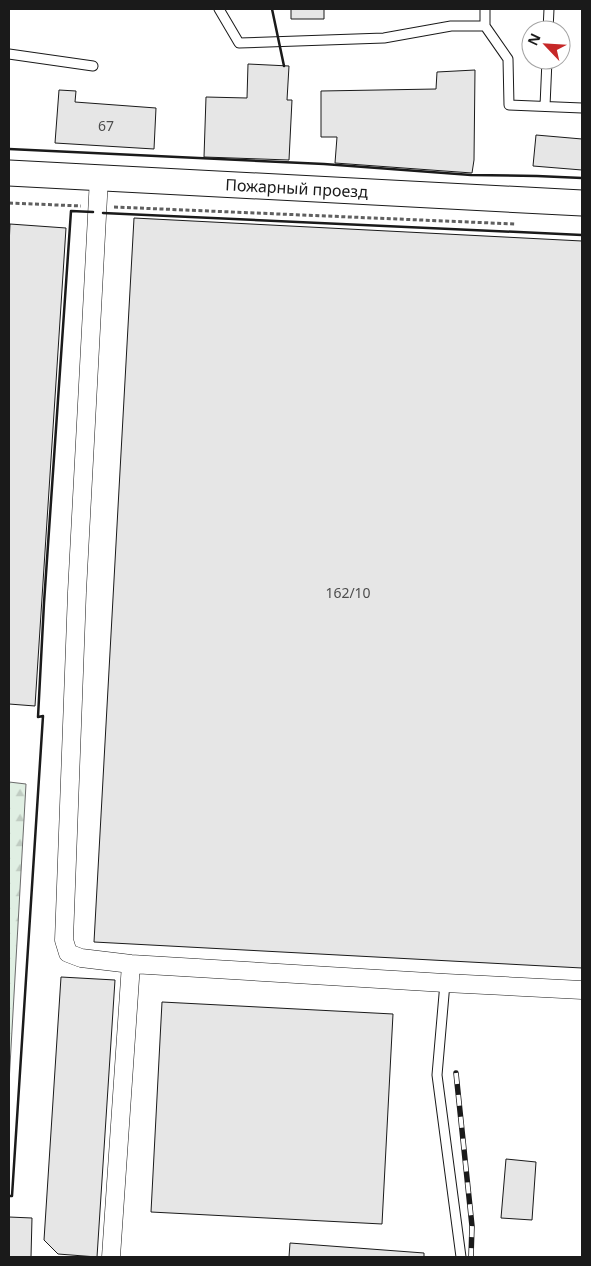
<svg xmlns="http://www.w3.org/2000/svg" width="591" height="1266" viewBox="0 0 591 1266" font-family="'Noto Sans',sans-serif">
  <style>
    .forest { fill: url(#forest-firs); stroke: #6a6a6a }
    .building { fill: #e6e6e6; stroke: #1a1a1a }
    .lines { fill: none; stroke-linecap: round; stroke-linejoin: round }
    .lane-casing { stroke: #1a1a1a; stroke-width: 11 }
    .street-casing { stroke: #1a1a1a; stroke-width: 19 }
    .secondary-casing { stroke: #1a1a1a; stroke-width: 27 }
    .path { stroke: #5f5f5f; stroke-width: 3; stroke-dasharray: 4 2.5; stroke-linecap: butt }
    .lane { stroke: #fff; stroke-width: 9 }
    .street { stroke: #fff; stroke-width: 18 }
    .secondary { stroke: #fff; stroke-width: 25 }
    .rail-casing { stroke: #1a1a1a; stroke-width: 5.5 }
    .rail { stroke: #fff; stroke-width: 4; stroke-dasharray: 11; stroke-linecap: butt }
    .wall { stroke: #1a1a1a; stroke-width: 2.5 }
    .labels { text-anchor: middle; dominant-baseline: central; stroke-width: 4; stroke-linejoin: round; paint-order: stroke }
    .number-label { font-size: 14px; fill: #4d4d4d }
    .street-label { font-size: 16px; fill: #1a1a1a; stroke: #fff }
  </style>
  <defs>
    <pattern id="forest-firs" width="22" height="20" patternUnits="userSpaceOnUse" patternTransform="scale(1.25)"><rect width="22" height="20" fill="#e0efe3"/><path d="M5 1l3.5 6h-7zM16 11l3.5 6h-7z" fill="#c0ccc2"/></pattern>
  </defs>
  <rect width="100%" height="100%" fill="#fff"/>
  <!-- forest -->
  <path class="forest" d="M9 782 26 784 9 1083Z"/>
  <!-- building -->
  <path class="building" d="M291 9H324V19H291Z
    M248 64 289 66 287 100H292L289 160 204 157 206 97 247 98Z
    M475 70 474 160 472 173 335 163 337 137H321V91L436 89 437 72Z
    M59 90 76 91 75 102 156 108 154 149 55 143Z
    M536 135 582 139V170L533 166Z
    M134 218 582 241V968L94 942Z
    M10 224 66 228 35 706 9 704V247Z
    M61 977 115 980 97 1257 58 1254 44 1240Z
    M162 1002 393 1014 382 1224 151 1212Z
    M506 1159 536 1162 532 1220 501 1218Z
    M9 1217 32 1218 31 1257H9Z
    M290 1243 424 1253V1257H289Z"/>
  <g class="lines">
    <!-- lane casing -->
    <g class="lane-casing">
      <path id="lane" d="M219 9 239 43 384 38 451 26H485L508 59 509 105 582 108
        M485 26V9
        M548 30 549 9
        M9 54 93 66
        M545 106 547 60
        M445 983 437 1075 461 1257"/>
    </g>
    <!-- street casing -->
    <g class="street-casing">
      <path id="street" d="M99 178 77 592 64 940 68 953 81 958 131 964 445 983 582 990
        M111 1257 131 964"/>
    </g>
    <!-- secondary casing -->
    <g class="secondary-casing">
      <g id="secondary">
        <path id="s1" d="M9 173 582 203"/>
      </g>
    </g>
    <!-- path -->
    <path class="path" d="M9 203 81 206
      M114 207 515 224"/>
    <!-- lane -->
    <use href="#lane" class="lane"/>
    <!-- street -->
    <use href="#street" class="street"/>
    <!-- secondary -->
    <use href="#secondary" class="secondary"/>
    <!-- rail casing -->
    <g class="rail-casing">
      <path id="rail" d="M456 1073 472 1226 471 1257"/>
    </g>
    <!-- rail -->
    <use href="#rail" class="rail"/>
    <!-- wall -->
    <path class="wall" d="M272 9 284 66
      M9 149 324 164 471 175 537 176 582 178
      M103 213 582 235
      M9 1196H12L43 716 38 717 44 603 71 211 93 212"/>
  </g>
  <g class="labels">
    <!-- number labels -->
    <g class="number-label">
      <text x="106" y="125">67</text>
      <text x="348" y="592">162/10</text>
    </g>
    <!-- street labels -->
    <g class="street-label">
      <text stroke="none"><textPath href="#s1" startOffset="288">Пожарный проезд</textPath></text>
    </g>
  </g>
  <!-- border -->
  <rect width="591" height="1266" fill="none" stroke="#1a1a1a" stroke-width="20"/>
  <!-- north arrow -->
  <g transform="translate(546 45) rotate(295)"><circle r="24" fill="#ffffff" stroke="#a3a3a3"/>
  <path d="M0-4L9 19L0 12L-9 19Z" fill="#c62828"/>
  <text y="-8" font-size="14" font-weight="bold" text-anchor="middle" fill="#1a1a1a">N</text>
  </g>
</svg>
